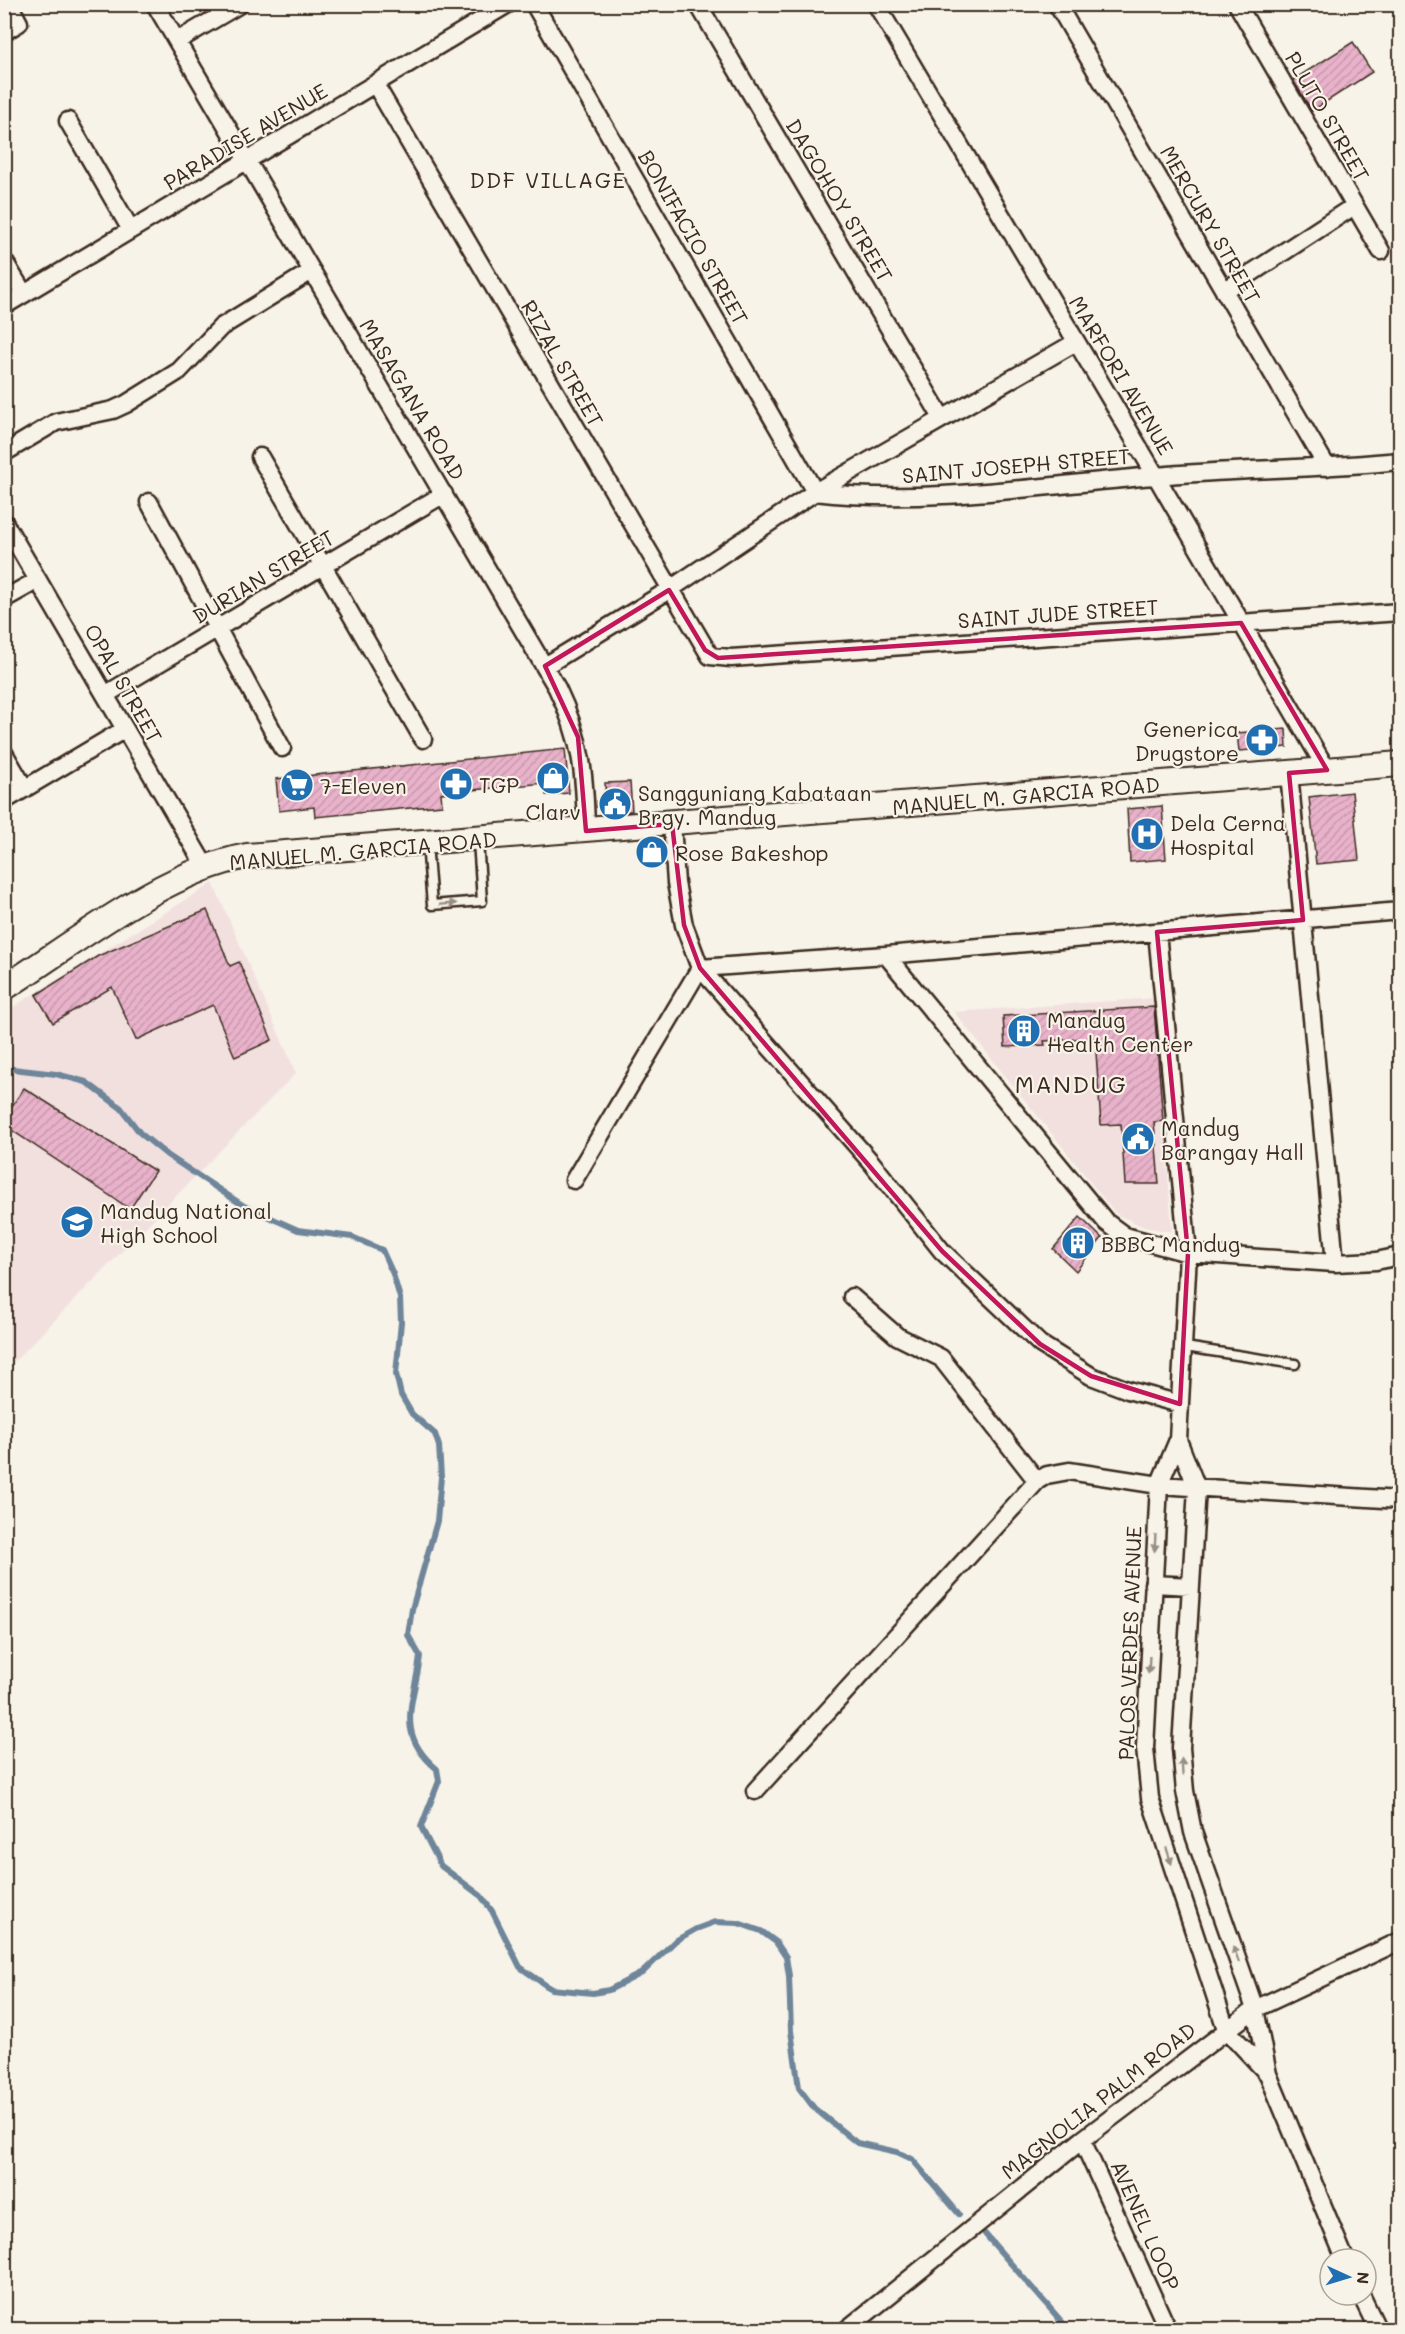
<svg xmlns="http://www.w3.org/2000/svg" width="1405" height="2334" viewBox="0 0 1405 2334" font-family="Mali,sans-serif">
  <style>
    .built { fill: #f2e0df }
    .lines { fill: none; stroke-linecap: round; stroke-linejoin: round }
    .stream { stroke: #6e859a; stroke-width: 6 }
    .building { fill: url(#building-hatch); stroke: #3b2a1e; stroke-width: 1.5 }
    .service-casing { stroke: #3b2a1e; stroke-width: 13 }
    .minor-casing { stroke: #3b2a1e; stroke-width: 21 }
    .secondary-casing { stroke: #3b2a1e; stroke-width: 28 }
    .service { stroke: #f7f3e8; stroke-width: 8 }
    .minor { stroke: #f7f3e8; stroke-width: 16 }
    .secondary { stroke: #f7f3e8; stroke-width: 24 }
    .oneway { fill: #998e83 }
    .marked { fill: none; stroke: #c2185b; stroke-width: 4.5; stroke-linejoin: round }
    .labels { text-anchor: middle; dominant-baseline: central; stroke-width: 4.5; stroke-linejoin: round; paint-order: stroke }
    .street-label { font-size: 21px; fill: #3b2a1e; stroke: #f7f3e8 }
    .poi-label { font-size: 21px; fill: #3b2a1e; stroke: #f7f3e8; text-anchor: start }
    .neighbourhood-label { font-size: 22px; letter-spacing: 1.5px; fill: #3b2a1e; stroke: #f7f3e8 }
    .quarter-label { font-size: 24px; letter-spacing: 1.5px; fill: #3b2a1e; stroke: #f7f3e8 }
  </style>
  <defs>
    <pattern id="building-hatch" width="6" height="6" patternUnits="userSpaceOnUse" patternTransform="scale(1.5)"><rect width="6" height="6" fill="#e8b2ca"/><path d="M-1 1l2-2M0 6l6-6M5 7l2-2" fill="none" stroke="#c899ad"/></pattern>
  </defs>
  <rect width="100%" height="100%" fill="#f7f3e8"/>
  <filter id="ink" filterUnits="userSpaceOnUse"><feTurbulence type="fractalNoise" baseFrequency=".0167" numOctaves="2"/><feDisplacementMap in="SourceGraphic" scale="12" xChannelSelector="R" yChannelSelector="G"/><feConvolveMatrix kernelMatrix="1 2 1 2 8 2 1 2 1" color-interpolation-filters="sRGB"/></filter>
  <g filter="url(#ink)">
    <!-- built -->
    <path class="built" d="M213 883 296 1073 5 1371V1012Z
      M1156 998 1172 1232 1144 1227 1116 1214 954 1012Z"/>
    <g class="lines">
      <!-- stream -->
      <path class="stream" d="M4 1068 56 1074 86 1082 121 1108 140 1133 167 1155 244 1206 298 1230 352 1237 382 1250 393 1274 400 1298 401 1322 396 1374 401 1395 412 1414 435 1434 439 1446 441 1477 437 1521 412 1609 408 1635 420 1656C415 1702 393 1732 437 1769L439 1781 421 1827 441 1866 481 1896 492 1911 520 1967 551 1989 593 1993 609 1990 642 1973 675 1941 696 1929 715 1922 738 1923 761 1931 776 1942 786 1957 789 1976 791 2031 799 2088 814 2108 857 2143 897 2152 912 2159 959 2214
        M985 2234 1069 2330"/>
    </g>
    <!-- building -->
    <path class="building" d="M1353 42 1372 72 1312 111 1293 80Z
      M1286 729 1287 747 1239 751 1237 733Z
      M565 749 569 793 546 795 545 783 441 793 442 805 315 817 314 807 279 811 276 779Z
      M630 782 632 811 606 813 605 783Z
      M1352 792 1359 860 1316 864 1309 797Z
      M1162 806 1166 859 1130 862 1127 809Z
      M207 910 230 966 239 962 272 1040 235 1057 213 1005 136 1040 112 987 53 1023 36 995 98 956Z
      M1154 1007 1163 1121 1154 1122 1159 1184H1125L1121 1124 1101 1125 1095 1038 1044 1041 1045 1045 1005 1047 1003 1016Z
      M24 1088 155 1171 130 1209 4 1125V1118Z
      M1080 1217 1102 1238 1076 1271 1053 1249Z"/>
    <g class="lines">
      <!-- service casing -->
      <g class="service-casing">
        <path id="service" d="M427 843 432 905 482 901 478 840
          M1185 1347 1295 1364"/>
      </g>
      <!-- minor casing -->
      <g class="minor-casing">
        <path id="minor" d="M155 4 557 688C582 740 585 774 586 831
          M534 4 815 492
          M698 4 942 418
          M876 4 1156 476 1327 770
          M1057 4 1327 467
          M1237 4 1381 251
          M4 32 19 23 9 4
          M177 41 240 4
          M375 84 710 656 731 658 1400 612
          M68 121 131 230
          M4 261 24 294
          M1224 291 1354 206
          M4 306 508 4
          M4 453 56 422 113 410 126 404 179 371 221 327 310 272
          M260 457 423 739
          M815 492C928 505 1042 485 1155 476 1237 469 1319 469 1400 461
          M149 502 282 748
          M4 522 205 866
          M4 599 38 580
          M545 666 669 590 815 492 1076 342
          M105 695 444 494
          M4 753 25 789
          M1289 773 1335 1263
          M4 801 125 729
          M672 824 676 883 684 925 700 968 871 1162 942 1251 1040 1344 1091 1376 1128 1390 1180 1404
          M1157 932 1188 1253 1178 1440 1159 1485 1145 1748 1150 1798 1226 2029 1268 2074
          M886 955 1106 1222 1125 1236 1188 1253 1335 1263 1376 1261 1400 1256
          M700 968 886 955 1400 911
          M574 1180 700 968
          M852 1297 897 1336 941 1358 1037 1481
          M1178 1440 1197 1488 1181 1748 1185 1791 1193 1832 1255 2009 1268 2074 1345 2259
          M1153 1584 1191 1586
          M755 1791 1037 1481 1047 1475 1069 1471 1159 1485 1400 1500
          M1082 2140 1168 2330
          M1361 2295 1378 2330
          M846 2330 1082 2140 1255 2009 1400 1941"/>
      </g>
      <!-- secondary casing -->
      <g class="secondary-casing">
        <path id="secondary" d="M4 988C78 941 161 873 247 856L1400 764"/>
      </g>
      <!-- service -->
      <use href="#service" class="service"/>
      <!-- minor -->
      <use href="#minor" class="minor"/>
      <!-- secondary -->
      <use href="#secondary" class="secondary"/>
    </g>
    <!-- one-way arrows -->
    <defs><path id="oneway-solid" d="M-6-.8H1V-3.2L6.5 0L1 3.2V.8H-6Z" transform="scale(1.5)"/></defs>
    <g class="oneway">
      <use href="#oneway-solid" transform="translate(448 904) rotate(-5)"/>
      <use href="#oneway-solid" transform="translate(1155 1543) rotate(93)"/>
      <use href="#oneway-solid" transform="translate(1149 1665) rotate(93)"/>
      <use href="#oneway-solid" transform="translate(1182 1767) rotate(-94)"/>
      <use href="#oneway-solid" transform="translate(1169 1856) rotate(72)"/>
      <use href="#oneway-solid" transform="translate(1236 1954) rotate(-109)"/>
    </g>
  </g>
  <!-- marked area -->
  <path class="marked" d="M669 590 705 650 718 658 1241 623 1327 770 1289 773 1303 920 1157 932 1188 1253 1180 1404 1091 1376 1040 1344 942 1251 700 968 684 925 672 824 586 831 578 737 545 666Z"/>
  <!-- icons -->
  <defs>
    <g id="pharmacy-disc" transform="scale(1.725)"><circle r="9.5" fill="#1f6fb2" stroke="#f7f3e8"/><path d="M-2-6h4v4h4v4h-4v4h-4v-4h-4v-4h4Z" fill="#fff"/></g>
    <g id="shop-disc" transform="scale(1.725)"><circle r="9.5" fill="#1f6fb2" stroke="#f7f3e8"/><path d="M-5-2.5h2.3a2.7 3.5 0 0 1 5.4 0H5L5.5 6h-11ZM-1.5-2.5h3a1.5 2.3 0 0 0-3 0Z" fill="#fff"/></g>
    <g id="supermarket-disc" transform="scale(1.725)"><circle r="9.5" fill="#1f6fb2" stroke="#f7f3e8"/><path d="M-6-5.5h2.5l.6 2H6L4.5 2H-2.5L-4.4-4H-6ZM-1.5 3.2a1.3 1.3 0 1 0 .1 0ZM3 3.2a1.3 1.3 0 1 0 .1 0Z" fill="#fff"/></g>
    <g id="civic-disc" transform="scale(1.725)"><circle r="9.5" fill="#1f6fb2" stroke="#f7f3e8"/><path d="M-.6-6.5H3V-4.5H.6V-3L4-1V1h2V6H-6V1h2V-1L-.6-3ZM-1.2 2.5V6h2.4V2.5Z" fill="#fff"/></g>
    <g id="hospital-disc" transform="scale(1.725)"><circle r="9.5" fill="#1f6fb2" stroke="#f7f3e8"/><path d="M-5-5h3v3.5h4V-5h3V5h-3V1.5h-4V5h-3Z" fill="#fff"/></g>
    <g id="building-disc" transform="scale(1.725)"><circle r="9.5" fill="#1f6fb2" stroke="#f7f3e8"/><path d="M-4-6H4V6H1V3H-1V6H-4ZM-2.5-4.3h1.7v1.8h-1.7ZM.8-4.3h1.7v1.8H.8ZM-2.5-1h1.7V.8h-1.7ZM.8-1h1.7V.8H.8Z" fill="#fff"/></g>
    <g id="school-disc" transform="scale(1.725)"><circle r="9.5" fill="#1f6fb2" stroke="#f7f3e8"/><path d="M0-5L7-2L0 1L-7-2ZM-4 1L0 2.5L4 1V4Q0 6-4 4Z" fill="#fff"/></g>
  </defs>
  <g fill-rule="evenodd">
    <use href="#pharmacy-disc" x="1262" y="740"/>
    <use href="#shop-disc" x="553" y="778"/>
    <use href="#pharmacy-disc" x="456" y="784"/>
    <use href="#supermarket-disc" x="297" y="785"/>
    <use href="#civic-disc" x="615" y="804"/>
    <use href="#hospital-disc" x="1147" y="834"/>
    <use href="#shop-disc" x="652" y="852"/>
    <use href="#building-disc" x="1024" y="1031"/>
    <use href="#civic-disc" x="1138" y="1139"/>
    <use href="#school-disc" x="77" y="1222"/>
    <use href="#building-disc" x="1078" y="1243"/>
  </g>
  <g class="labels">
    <!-- street labels -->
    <g class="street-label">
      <text transform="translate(1328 116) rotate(60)">PLUTO STREET</text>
      <text transform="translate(245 136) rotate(-31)">PARADISE AVENUE</text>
      <text transform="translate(840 200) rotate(59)">DAGOHOY STREET</text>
      <text transform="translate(1211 224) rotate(60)">MERCURY STREET</text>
      <text transform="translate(694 237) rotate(60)">BONIFACIO STREET</text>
      <text transform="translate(563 363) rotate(60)">RIZAL STREET</text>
      <text transform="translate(1122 375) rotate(59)">MARFORI AVENUE</text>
      <text transform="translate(413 399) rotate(59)">MASAGANA ROAD</text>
      <text transform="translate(1016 465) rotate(-5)">SAINT JOSEPH STREET</text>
      <text transform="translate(263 576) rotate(-31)">DURIAN STREET</text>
      <text transform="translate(1058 613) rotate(-4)">SAINT JUDE STREET</text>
      <text transform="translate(124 683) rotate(60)">OPAL STREET</text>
      <text transform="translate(1026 795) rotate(-5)">MANUEL M. GARCIA ROAD</text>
      <text transform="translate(363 850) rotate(-5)">MANUEL M. GARCIA ROAD</text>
      <text transform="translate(1129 1643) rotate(-88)">PALOS VERDES AVENUE</text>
      <text transform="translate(1098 2100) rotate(-38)">MAGNOLIA PALM ROAD</text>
      <text transform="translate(1146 2225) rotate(66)">AVENEL LOOP</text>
    </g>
    <!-- poi labels -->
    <g class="poi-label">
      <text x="1239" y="728" text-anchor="end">Generica<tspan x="1239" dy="24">Drugstore</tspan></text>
      <text x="479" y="784">TGP</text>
      <text x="320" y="785">7-Eleven</text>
      <text x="638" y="792">Sangguniang Kabataan<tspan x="638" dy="24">Brgy. Mandug</tspan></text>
      <text x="553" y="811" text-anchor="middle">Clarv</text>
      <text x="1170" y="822">Dela Cerna<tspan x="1170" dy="24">Hospital</tspan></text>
      <text x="675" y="852">Rose Bakeshop</text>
      <text x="1047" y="1019">Mandug<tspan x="1047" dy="24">Health Center</tspan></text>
      <text x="1161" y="1127">Mandug<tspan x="1161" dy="24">Barangay Hall</tspan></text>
      <text x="100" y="1210">Mandug National<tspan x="100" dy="24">High School</tspan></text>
      <text x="1101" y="1243">BBBC Mandug</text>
    </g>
    <!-- neighbourhood labels -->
    <g class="neighbourhood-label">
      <text x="548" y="179">DDF VILLAGE</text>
    </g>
    <!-- quarter labels -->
    <g class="quarter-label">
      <text x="1071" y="1083">MANDUG</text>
    </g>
  </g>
  <!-- margin -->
  <rect width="1405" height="2334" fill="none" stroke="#f7f3e8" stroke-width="24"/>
  <rect x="12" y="12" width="1381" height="2310" fill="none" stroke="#3b2a1e" stroke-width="2" filter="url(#ink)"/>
  <!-- north arrow -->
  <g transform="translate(1348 2277) rotate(94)"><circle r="28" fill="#f7f3e8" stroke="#aca397" stroke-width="1.5"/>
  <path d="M0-4.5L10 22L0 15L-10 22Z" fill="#1f6fb2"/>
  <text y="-9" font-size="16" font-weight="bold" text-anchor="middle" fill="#3b2a1e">N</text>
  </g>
</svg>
